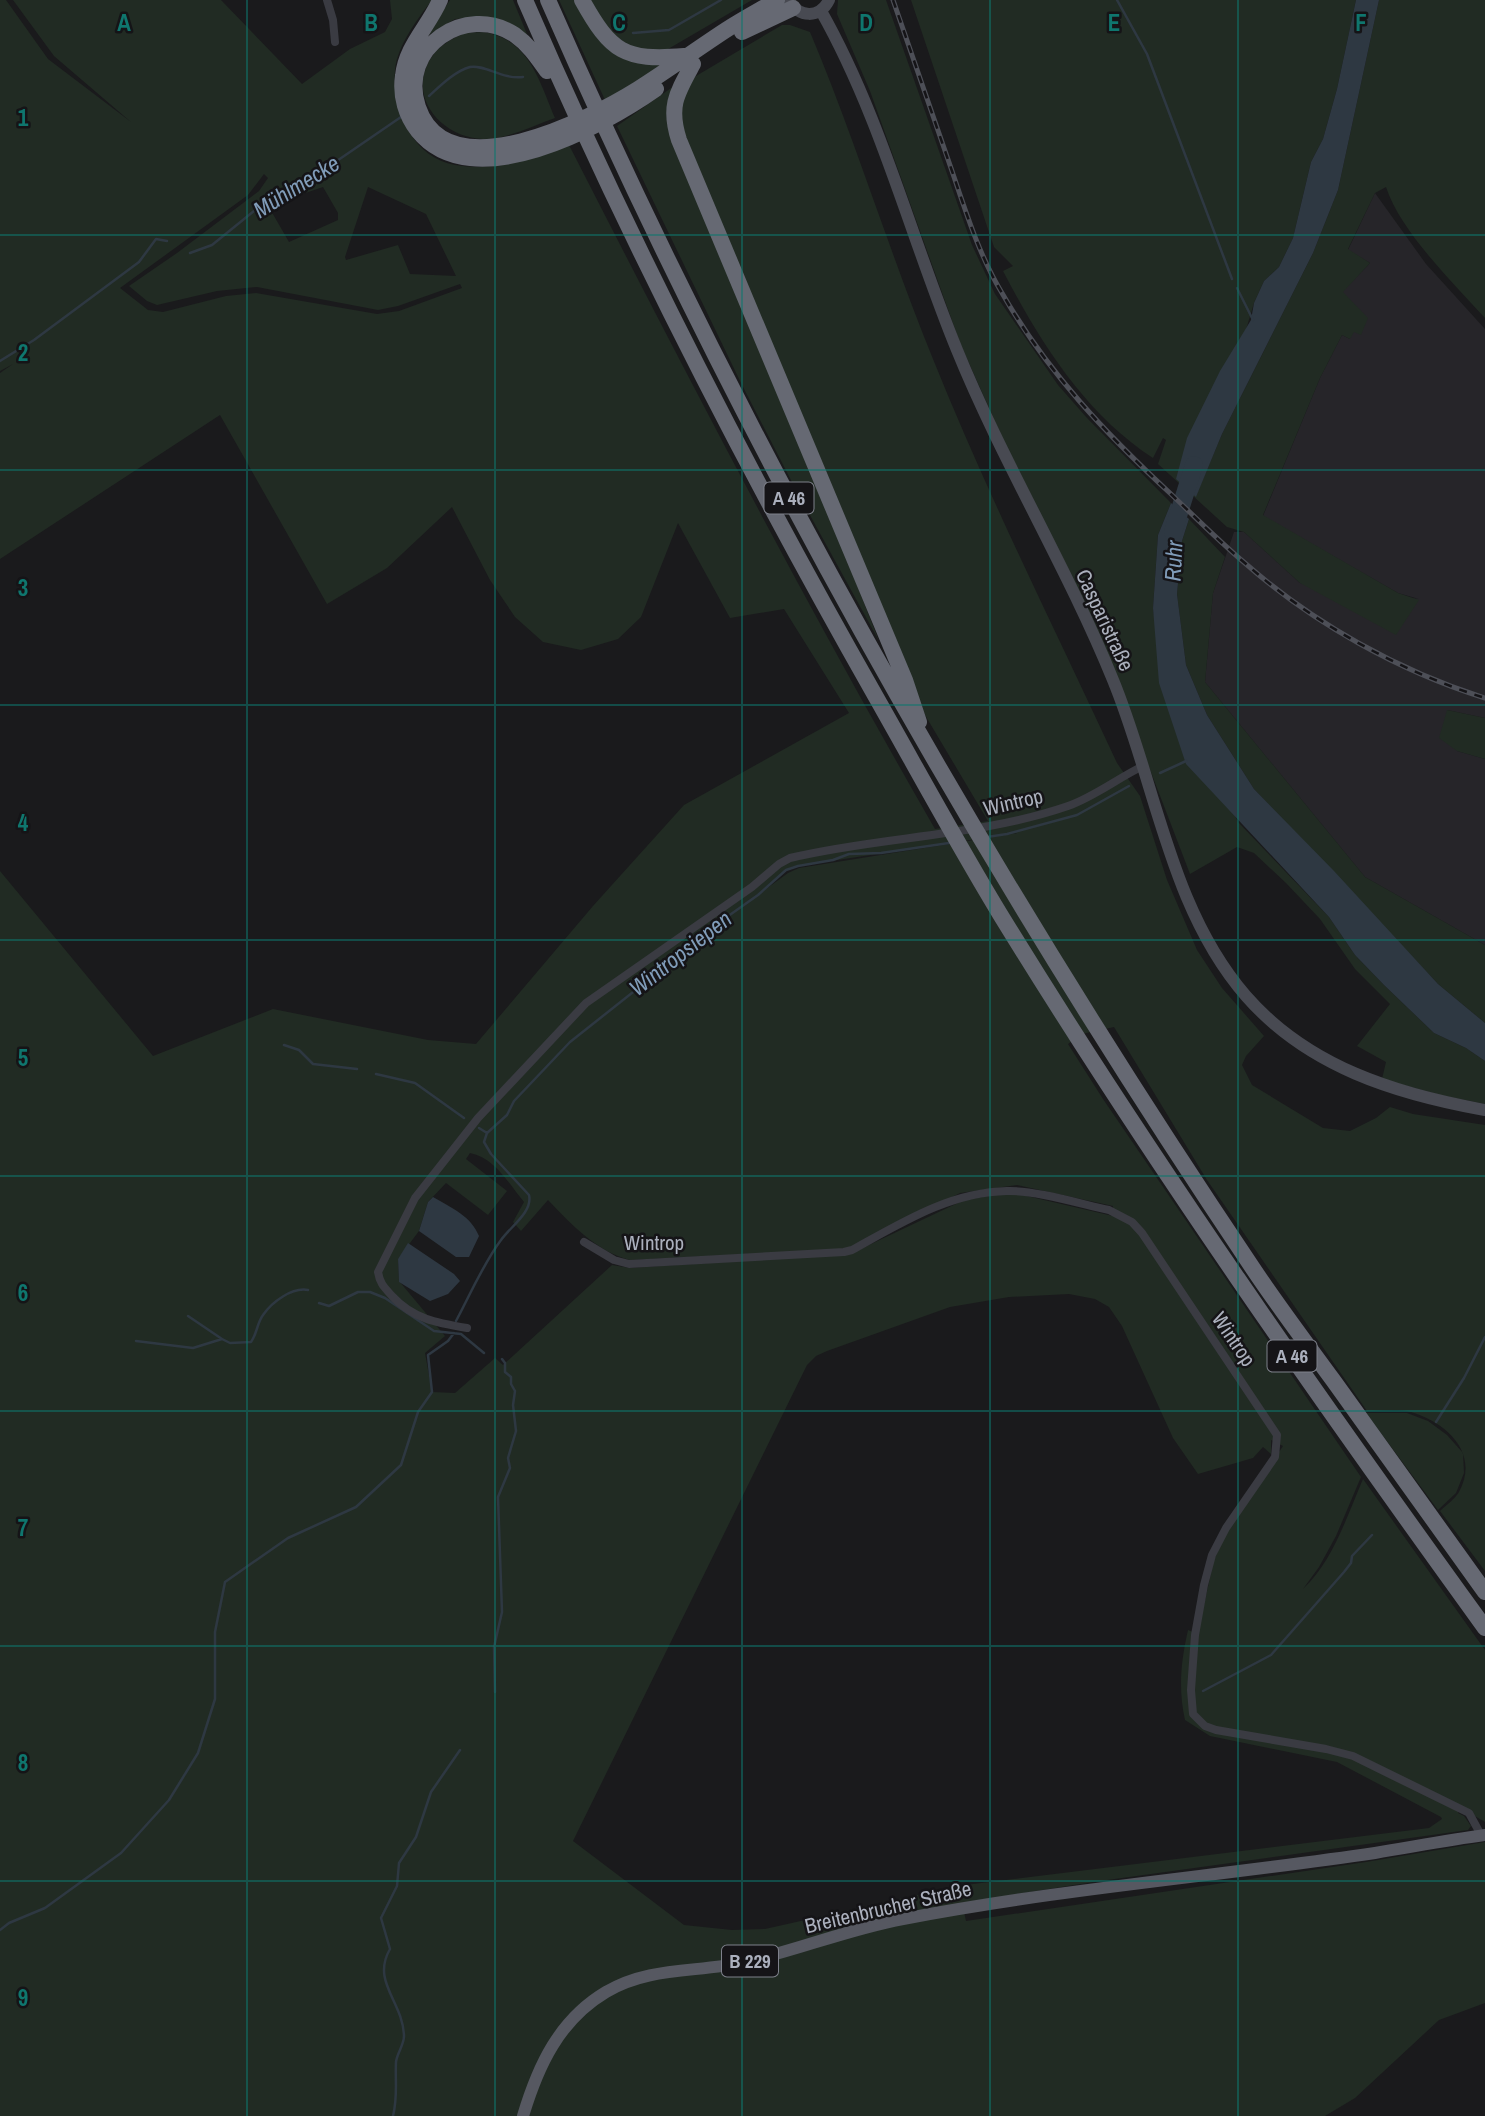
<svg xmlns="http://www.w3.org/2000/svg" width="1485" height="2116" viewBox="0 0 1485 2116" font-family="'Archivo Narrow',sans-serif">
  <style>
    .built { fill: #262529 }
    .green { fill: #212b23; fill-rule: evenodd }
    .water { fill: #2e3842 }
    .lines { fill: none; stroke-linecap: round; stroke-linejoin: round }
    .stream { stroke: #2e3842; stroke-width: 2.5 }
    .river { stroke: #2e3842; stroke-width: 18 }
    .minor { stroke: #3a3b42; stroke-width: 8 }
    .secondary { stroke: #484a52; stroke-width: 12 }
    .primary { stroke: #565861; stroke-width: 12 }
    .motorway { stroke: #666973; stroke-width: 16 }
    .rail-casing { stroke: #4d4f57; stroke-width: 5 }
    .rail { stroke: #151417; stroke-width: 2.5; stroke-dasharray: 8; stroke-linecap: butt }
    .grid { fill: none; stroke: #0f766e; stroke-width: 2; stroke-opacity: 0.55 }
    .labels { text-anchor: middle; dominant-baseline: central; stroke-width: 5; stroke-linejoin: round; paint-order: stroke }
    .shield { fill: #151417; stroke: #7e818b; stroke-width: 2 }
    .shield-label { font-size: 19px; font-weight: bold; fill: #abb0bd }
    .street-label { font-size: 21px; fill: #abb0bd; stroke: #151417 }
    .water-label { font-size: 23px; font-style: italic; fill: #809cb9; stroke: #151417 }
    .grid-label { font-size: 23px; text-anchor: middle; font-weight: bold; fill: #0f766e; stroke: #151417; stroke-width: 5; stroke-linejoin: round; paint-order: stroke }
  </style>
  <rect width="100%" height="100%" fill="#1a1a1c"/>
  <!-- built -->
  <path class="built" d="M1375 193 1426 264 1485 329V718L1447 710 1457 751 1485 759V945L1365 877 1205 682 1213 593 1234 532H1244L1300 583 1419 599 1398 593 1263 516 1320 378 1342 335 1350 339 1342 292 1370 263 1348 250Z"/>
  <!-- green -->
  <path class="green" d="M0 0H6L48 59 131 122 54 56 13 0H221L302 84 350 49 385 32 392 19 390 0H432C418 18 397 46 395 70 392 110 412 157 455 165 496 172 532 159 569 145 687 376 806 605 935 829L988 821 925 715 681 128V94L696 76 782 25H790L810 32C855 139 889 251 933 359 988 496 1055 629 1117 763L1140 796 1167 880 1197 950 1222 988 1264 1036 1246 1056 1242 1065 1252 1085 1323 1128 1350 1131 1376 1118 1390 1107 1413 1114 1485 1125V1571L1440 1511C1446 1505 1455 1499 1459 1492 1480 1453 1447 1423 1411 1412 1398 1408 1381 1411 1367 1411L1207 1180 1114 1027 1082 1034 1068 1044 1103 1099 1361 1477 1336 1536 1319 1567 1303 1589C1333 1561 1347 1516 1363 1479L1485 1650V1822L1461 1808 1458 1813 1464 1816 1471 1826 1468 1830 1093 1882 962 1903 966 1921 1366 1862 1485 1842V2003L1439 2020 1355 2098 1325 2116H0V871L153 1056 273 1009 428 1040 476 1044 593 906 684 805 849 713 784 609 730 618 678 523 641 617 618 639 581 650 543 642 515 617 490 580 452 507 387 568 327 604 220 415 0 559V373L13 364 0 371ZM264 174 268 178 259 191 177 253 129 286 147 301 157 305 217 291 257 287 378 310 398 306 460 284 462 288 399 311 377 314 256 293 226 296 163 312 148 310 120 288 248 195ZM323 187 338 213V220L289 242 270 209 285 200ZM368 187 426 214 456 276 410 274 398 245 346 260 345 257ZM1037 830 799 868 788 873 758 895 791 867ZM470 1153C495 1158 509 1184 524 1202L513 1222 521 1231 548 1200C571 1224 597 1252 630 1260L849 1249 960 1193 1017 1185 1113 1206V1216L1009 1192 962 1201 850 1254 630 1268 612 1265 503 1365 495 1358 455 1393 432 1392 425 1353 445 1336 399 1281 398 1259 419 1231 428 1202 446 1183 488 1215 507 1191 466 1159ZM1069 1294 1095 1299 1109 1307 1122 1326 1173 1438 1198 1474 1253 1458 1263 1447 1271 1454V1440L1283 1446 1227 1530 1214 1560 1199 1627 1193 1632 1188 1630C1181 1661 1178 1689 1185 1720L1210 1736 1337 1762 1441 1817 1442 1819 1429 1828 957 1886 765 1929 732 1930 684 1925 573 1841 807 1365 816 1356 827 1351 950 1307 1009 1297Z
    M450 0H513L529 39 512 25 488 17 455 19 427 36Z
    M559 0H577L592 27 667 63 605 100Z
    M589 0H752L663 52 634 48 613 35Z
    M838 0H886L972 245 995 294 1058 385 1087 418 1171 503 1158 535 1153 608 1158 644 1238 822 1329 917 1355 955 1384 985 1434 1033 1466 1048 1485 1061V1104L1440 1095 1382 1079 1386 1062 1357 1046 1390 1004 1355 969 1320 919 1286 883 1254 853 1237 847 1190 874 1149 767 960 343 870 91 837 14Z
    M911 0H1356L1337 89 1323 139 1311 162 1293 238 1279 267 1264 281 1254 303 1196 496 1222 434 1313 253 1338 190 1379 0H1485V318C1454 284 1400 231 1386 187L1375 193 1348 249 1370 263 1343 292 1368 318 1361 335 1354 332 1350 339 1342 335 1320 378 1263 515 1398 593 1419 600 1396 635 1300 583 1244 532 1227 527 1158 464 1166 440 1163 438 1153 458C1085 414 1040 342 1003 271L1013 266 994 247Z
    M465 33C473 33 484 31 492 34 531 44 541 86 555 118 532 126 508 139 483 139 442 138 406 97 431 58 439 45 452 39 465 33Z
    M674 86 668 104 879 641 794 486 741 383 617 126Z
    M1189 519 1225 557 1213 593 1205 682 1365 877 1485 945V1023L1438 984 1254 789 1207 715 1186 665 1177 594 1182 541Z
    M1447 710 1485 718V759L1457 751 1439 738Z
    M1366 1413H1407L1428 1421 1447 1435 1463 1453 1464 1473 1456 1493 1438 1510Z"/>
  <!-- water -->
  <path class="water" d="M1356 0H1379L1338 190 1313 253 1222 434 1196 497 1176 479 1187 438 1220 371 1251 320 1254 303 1264 281 1279 267 1293 238 1311 162 1323 139 1337 89Z
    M1171 503 1189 519 1182 541 1177 594 1186 665 1207 715 1254 789 1334 871 1438 984 1485 1023V1061L1466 1048 1434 1033 1384 985 1355 955 1329 917 1186 764 1159 683 1153 608 1158 535Z
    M433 1197C452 1208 471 1216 479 1236L469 1257H456L419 1231 428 1202Z
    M408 1243 454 1274 460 1281 448 1294 430 1301 399 1282 398 1259Z"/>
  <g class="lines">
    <!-- stream -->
    <path class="stream" d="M1117 0 1147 54 1232 279
      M633 33 669 30 721 0
      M429 96C440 86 455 71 470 67 484 64 503 80 523 77
      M190 253 212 245 259 207 293 191 401 117
      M1237 288 1253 320
      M0 361 34 340 139 262 156 239 167 241
      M1160 773 1186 761
      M987 837 1007 834 1077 815 1129 786
      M284 1045 299 1050 313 1064 357 1069
      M376 1074 415 1083 464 1118
      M479 1128 487 1133
      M319 1303 329 1306 358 1292H370L385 1298 434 1331 461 1334 484 1353
      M188 1316 222 1339
      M456 1321C470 1295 483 1264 501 1240 510 1227 533 1212 529 1195L491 1154 484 1142 487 1133 507 1115 514 1101 570 1042 666 966 683 948 758 895 786 870 798 866 833 860 849 854 881 853 949 843
      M136 1341 193 1348 222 1339 230 1343 251 1342C257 1334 257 1323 263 1315 272 1302 292 1287 308 1290
      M1436 1422 1464 1378 1485 1337
      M1203 1691 1271 1655 1344 1572 1351 1563 1352 1556 1372 1535
      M495 1692 494 1647 502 1612 498 1497 510 1468 508 1458 516 1431 513 1405 515 1391 511 1384V1377L505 1372V1363L502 1359
      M0 1930 9 1923 45 1908 121 1853 169 1800 198 1753 215 1699V1632L225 1582 288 1538 356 1507 401 1465 418 1412 432 1392 428 1355 448 1341 454 1333
      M393 2116C398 2096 395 2082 396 2062 397 2053 404 2045 404 2036 403 2001 371 1982 390 1949L381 1918 397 1886 399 1863 416 1837 431 1792 460 1750"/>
    <!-- river -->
    <path class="river" d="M1173 532 1194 465"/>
    <!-- minor -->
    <path class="minor" d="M327 0 333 20 335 42
      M584 1242 614 1260 629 1264 844 1252 852 1250C901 1223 950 1192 1007 1191 1035 1190 1081 1204 1109 1210L1132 1222 1142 1233 1277 1435 1275 1457 1226 1528 1212 1555 1204 1585 1195 1635 1191 1690 1193 1714 1205 1726 1216 1730 1326 1749 1353 1756 1469 1813 1481 1835
      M467 1328C437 1323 413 1319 392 1296 384 1287 380 1284 378 1272L415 1198 478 1118 586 1003 752 887 779 864 790 858C882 836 978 837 1068 806 1094 797 1118 778 1143 766"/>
    <!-- secondary -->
    <path class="secondary" d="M789 0C798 18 820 19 829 0
      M821 11C881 117 911 238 957 350 1003 463 1067 567 1113 680 1156 784 1170 909 1246 996 1308 1067 1396 1094 1485 1110"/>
    <!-- primary -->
    <path class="primary" d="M523 2116C538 2066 559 2020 606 1992 650 1966 697 1973 745 1962 798 1950 849 1929 903 1919 1059 1889 1218 1876 1375 1853 1412 1847 1448 1840 1485 1835"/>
    <!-- motorway -->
    <path class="motorway" d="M440 0C429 26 406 46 403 76 400 96 406 116 418 131 472 198 602 127 656 89
      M525 0C628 239 747 470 876 697 918 771 959 847 1003 919 1153 1163 1318 1397 1485 1628
      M548 0C742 444 982 865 1252 1267 1278 1306 1306 1343 1333 1380 1384 1451 1434 1522 1485 1592
      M582 0C611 52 624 61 684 56
      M742 32 793 8
      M693 64C677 93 668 106 679 140L905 680 919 722
      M547 71C537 57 529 45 515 35 466 2 398 48 418 107 447 193 590 119 638 89 668 70 697 49 726 30 743 19 760 10 777 0"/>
    <!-- rail casing -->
    <g class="rail-casing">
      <path id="rail" d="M893 0C913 57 932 114 952 171 966 212 979 255 1002 293 1047 372 1106 434 1172 495 1196 518 1220 542 1246 564 1313 623 1399 671 1485 698"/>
    </g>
    <!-- rail -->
    <use href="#rail" class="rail"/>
  </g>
  <!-- grid -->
  <path class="grid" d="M247 0V2116M495 0V2116M742 0V2116M990 0V2116M1238 0V2116M0 235H1485M0 470H1485M0 705H1485M0 940H1485M0 1176H1485M0 1411H1485M0 1646H1485M0 1881H1485"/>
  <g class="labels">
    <!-- shield labels -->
    <g class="shield">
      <rect x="764.5" y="482.5" width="49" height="31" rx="5"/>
      <rect x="1267.5" y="1340.5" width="49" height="31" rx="5"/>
      <rect x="722" y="1945.5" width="56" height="31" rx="5"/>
    </g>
    <g class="shield-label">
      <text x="789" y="498">A 46</text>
      <text x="1292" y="1356">A 46</text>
      <text x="750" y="1961">B 229</text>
    </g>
    <!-- street labels -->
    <g class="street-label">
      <text transform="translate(1105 620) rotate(65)">Casparistraße</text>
      <text transform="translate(1013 802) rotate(-13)">Wintrop</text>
      <text x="654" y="1242">Wintrop</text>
      <text transform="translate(1234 1339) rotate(56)">Wintrop</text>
      <text transform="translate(888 1907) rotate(-13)">Breitenbrucher Straße</text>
    </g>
    <!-- water labels -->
    <g class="water-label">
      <text transform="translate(296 186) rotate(-32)">Mühlmecke</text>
      <text transform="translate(1173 561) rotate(-87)">Ruhr</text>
      <text transform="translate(680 953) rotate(-38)">Wintropsiepen</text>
    </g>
  </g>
  <g class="grid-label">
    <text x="124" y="31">A</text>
    <text x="371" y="31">B</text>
    <text x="619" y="31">C</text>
    <text x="866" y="31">D</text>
    <text x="1114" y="31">E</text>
    <text x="1361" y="31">F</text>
    <text x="23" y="126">1</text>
    <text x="23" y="361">2</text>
    <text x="23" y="596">3</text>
    <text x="23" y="831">4</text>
    <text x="23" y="1066">5</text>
    <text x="23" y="1301">6</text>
    <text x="23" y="1536">7</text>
    <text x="23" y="1771">8</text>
    <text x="23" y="2006">9</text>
  </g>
</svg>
